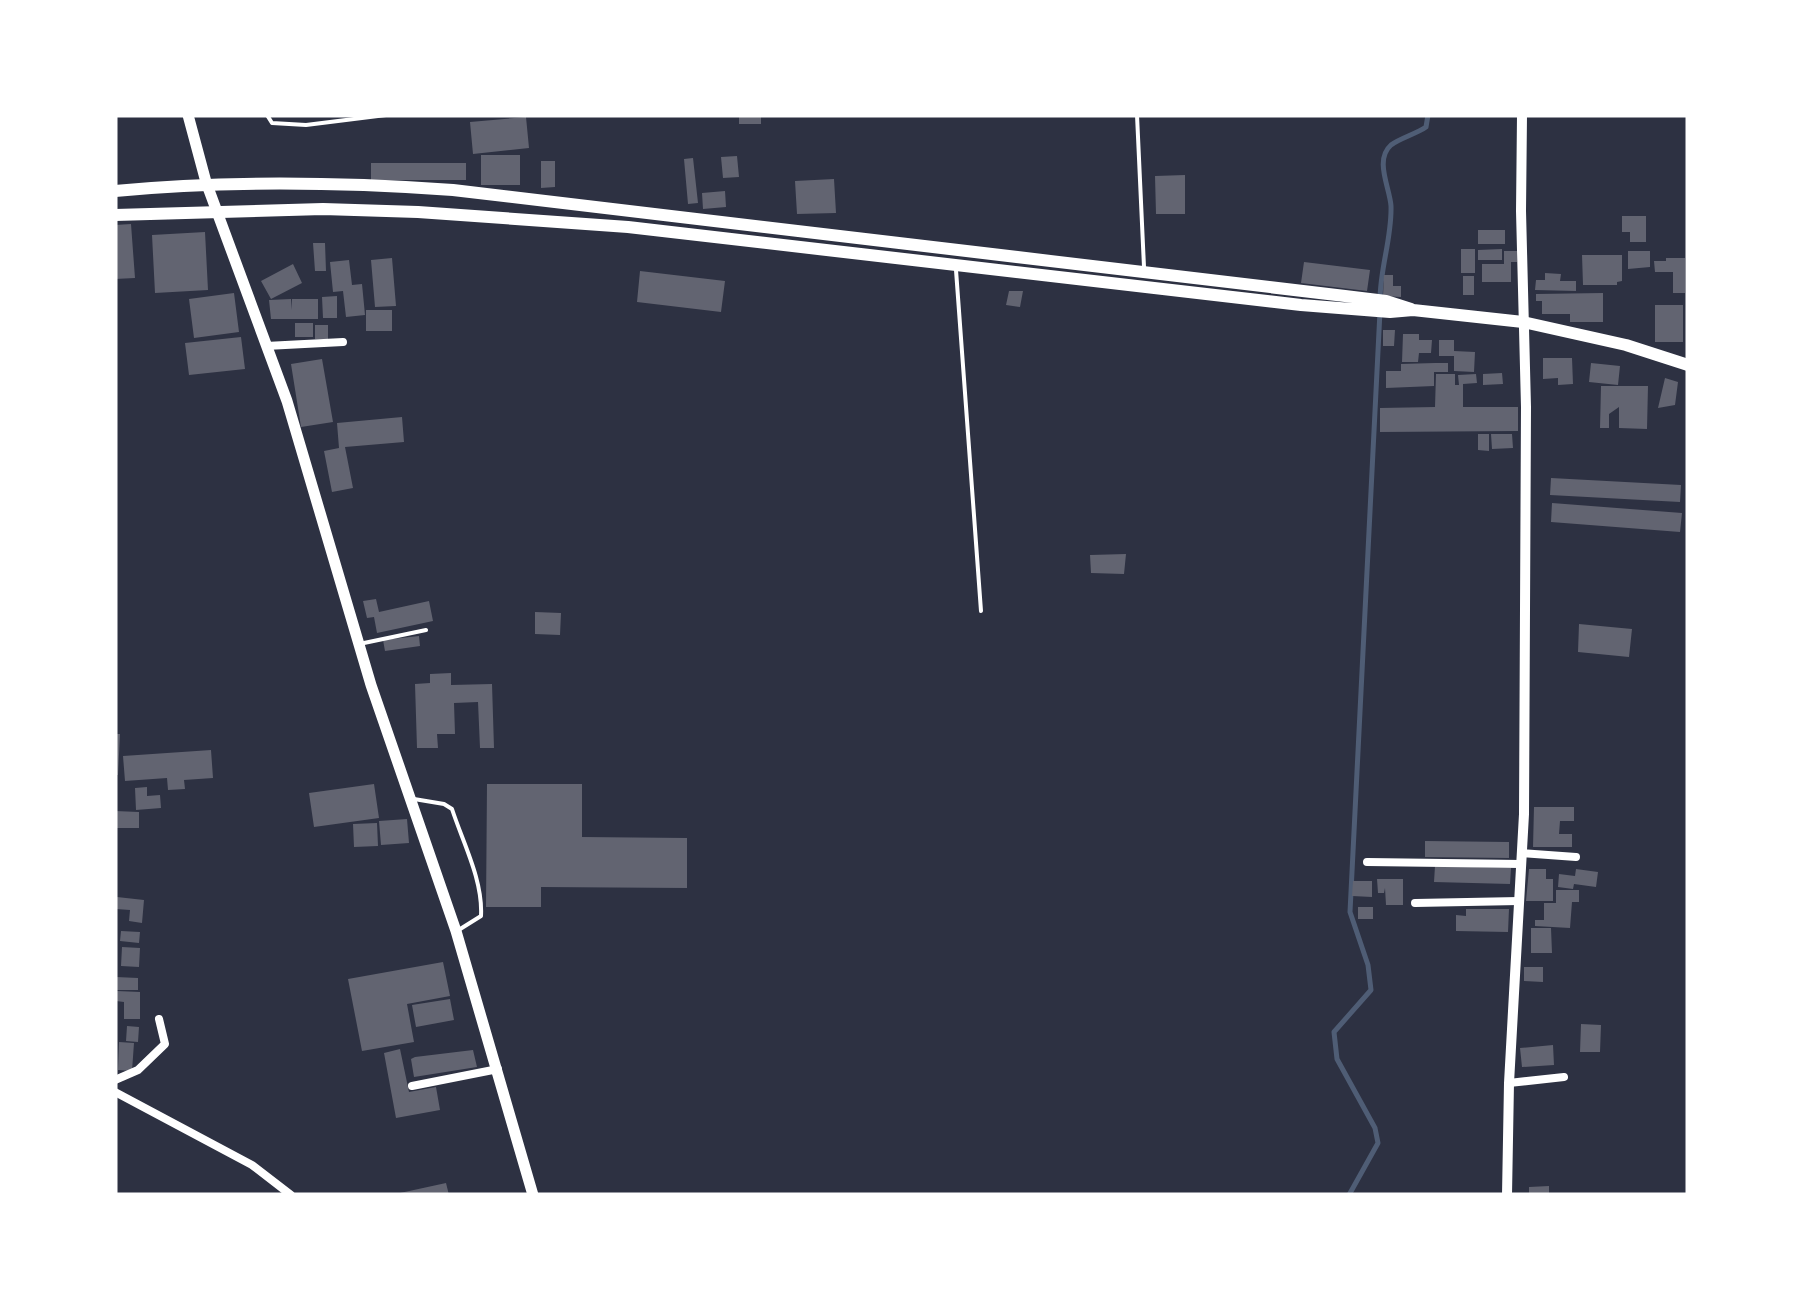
<svg xmlns="http://www.w3.org/2000/svg" width="1803" height="1310" viewBox="0 0 1803 1310" font-family="'Titillium Web',sans-serif">
  <style>
    .lines { fill: none; stroke-linecap: round; stroke-linejoin: round }
    .stream { stroke: #4f5d75; stroke-width: 5 }
    .building { fill: #626471 }
    .service { stroke: #fff; stroke-width: 4 }
    .minor { stroke: #fff; stroke-width: 8 }
    .tertiary { stroke: #fff; stroke-width: 10 }
    .secondary { stroke: #fff; stroke-width: 11 }
    .primary { stroke: #fff; stroke-width: 12 }
  </style>
  <rect width="100%" height="100%" fill="#2d3142"/>
  <g class="lines">
    <!-- stream -->
    <path class="stream" d="M1380 300C1380 268 1392 238 1391 206 1390 188 1374 160 1391 145 1400 138 1416 134 1426 127L1428 115
      M1349 1195 1378 1143 1375 1128 1337 1059 1334 1032 1371 990 1368 965 1350 912 1380 311"/>
  </g>
  <!-- building -->
  <path class="building" d="M739 115H761V124H739Z
    M526 117 529 148 473 154 470 122Z
    M481 155H520V185H481Z
    M737 156 739 177 723 178 721 157Z
    M693 158 698 203 688 204 684 159Z
    M541 161H555V187L541 188Z
    M371 163H466V180H371Z
    M1185 175V214H1156L1155 176Z
    M834 179 836 213 797 214 795 181Z
    M725 191 726 207 703 209 702 193Z
    M1622 216H1646V242H1630V232H1622Z
    M131 224 135 278 115 279V225Z
    M1478 230H1505V244H1478Z
    M205 232 208 290 155 293 152 235Z
    M313 243H325L326 271H315Z
    M1461 249H1475V273H1461Z
    M1502 249V260H1478V250Z
    M1504 251H1517V262H1511V282H1482V264H1504Z
    M1628 251H1650V267L1628 269Z
    M1582 255H1622V281L1617 282V285H1583Z
    M392 258 396 306 375 307 371 260Z
    M1666 258H1685V293H1673V272H1655L1654 261H1666Z
    M349 260 352 285 362 284 365 315 346 317 343 291 333 292 330 262Z
    M1304 262 1370 270 1367 291 1301 283Z
    M293 264 302 283 271 299 261 281Z
    M640 271 725 281 721 312 637 302Z
    M1545 273 1561 274 1560 281H1576V291L1535 290 1536 280H1545Z
    M1384 275H1393V286H1401V297L1383 296Z
    M1463 276H1474V295H1463Z
    M1009 291H1023L1020 307 1006 305Z
    M234 293 239 332 194 338 189 299Z
    M1603 293V322H1570V314H1542V301H1536V294Z
    M337 296V318H323L322 297Z
    M291 299 292 310V299H318V319H271L269 300Z
    M1655 305H1683V342H1655Z
    M366 310H392V331H366Z
    M295 323H313V337H295Z
    M315 325H328V339H315Z
    M1383 330H1395L1394 346H1383Z
    M1403 334H1419V340H1432L1431 353H1419L1418 362H1402Z
    M241 337 245 369 189 375 185 343Z
    M1439 340H1454V351L1475 352 1474 372 1454 371V356H1439Z
    M1543 358H1572L1573 384 1558 385V378L1543 379Z
    M322 359 333 422 301 427 291 364Z
    M1435 363H1448V372H1434V386L1386 388V371H1401V364Z
    M1591 363 1620 366 1618 385 1589 382Z
    M1502 373 1503 384 1483 385V374Z
    M1436 374H1455V385H1459L1458 375 1476 374 1477 383 1463 384V407H1518V431L1380 432V408L1435 407Z
    M1665 378 1678 382 1675 405 1658 408Z
    M1601 386H1648L1647 429 1619 428V407L1609 414V428H1600Z
    M402 417 404 442 345 447 353 488 332 492 324 451 339 448 337 423Z
    M1478 434H1489V451L1478 450Z
    M1491 434H1512L1513 448 1492 449Z
    M1551 478 1681 485 1680 502 1550 495Z
    M1552 503 1682 513 1680 532 1551 522Z
    M1126 554 1124 574 1091 573 1090 555Z
    M376 599 379 612 429 601 433 621 377 633 374 617 367 618 363 601Z
    M535 612 561 613 560 635 535 634Z
    M1579 624 1632 629 1629 657 1578 652Z
    M419 636 420 646 385 651 383 640Z
    M451 673V685L492 684 494 748H480L478 702 454 703 455 734H437L438 748H417L415 684 430 683V674Z
    M115 734H120L118 775H115Z
    M211 750 213 778 184 780 185 789 168 790 167 778 125 781 123 756Z
    M374 784 379 818 314 827 309 793Z
    M487 784H582V837L687 838V888L541 887V907H486Z
    M147 787V796L160 795 161 808 136 810 135 788Z
    M1534 807H1574V821H1560L1559 834H1572V847H1533Z
    M115 811 139 812V828H115Z
    M407 819 409 843 381 845 379 821Z
    M377 823 378 846 354 847 353 824Z
    M1425 841 1509 842V858L1425 857Z
    M1435 866 1511 868 1510 884 1434 882Z
    M1529 869H1546V879H1553V901H1526Z
    M1576 869 1598 872 1596 887 1574 884 1573 889 1558 887 1559 874 1575 876Z
    M1377 879H1403V905H1386L1385 888 1384 893H1378Z
    M1353 881H1372V897L1352 896Z
    M1556 890H1579V902H1572L1570 928 1535 926V920H1544V903H1556Z
    M117 897 144 900 142 923 129 921 130 910 116 909Z
    M1358 907H1373V919H1358Z
    M1466 909H1509L1508 932 1456 931V915L1466 916Z
    M1531 928H1551L1552 953H1531Z
    M121 931 140 932 139 943 120 941Z
    M122 947 140 948 139 967 121 966Z
    M443 962 450 996 407 1004 414 1042 362 1051 348 979Z
    M1524 967H1543V982L1524 981Z
    M116 977 138 978V990H116Z
    M117 991 140 992V1019H124V1002L116 1001Z
    M450 999 454 1020 416 1027 412 1005Z
    M1581 1024 1601 1025 1600 1052H1580Z
    M127 1026 139 1027 138 1042 126 1041Z
    M119 1042 134 1043 132 1071 118 1070Z
    M1553 1045 1554 1065 1522 1067 1520 1048Z
    M400 1049 409 1092 436 1087 440 1110 396 1118 384 1053Z
    M473 1050 477 1067 414 1077 411 1059 415 1057Z
    M446 1183 449 1195H400V1193Z
    M1549 1186V1195H1529V1187Z"/>
  <g class="lines">
    <!-- service -->
    <path class="service" d="M267 115 272 123 306 125 386 115
      M1137 115 1144 267
      M956 270 981 611
      M364 643 426 630
      M414 799 444 804 452 809C463 843 483 880 481 916L457 931"/>
    <!-- minor -->
    <path class="minor" d="M266 346 343 342
      M1522 853 1576 857
      M1367 862 1521 864
      M1415 903 1519 901
      M115 1080 138 1070 165 1044 159 1019
      M1509 1083 1564 1077
      M412 1086 498 1069
      M115 1092 252 1165 291 1195"/>
    <!-- tertiary -->
    <path class="tertiary" d="M1507 1195 1509 1083 1524 814 1526 407 1521 211 1522 115"/>
    <!-- secondary -->
    <path class="secondary" d="M188 115 206 182 287 401 371 685 456 931 533 1195"/>
    <!-- primary -->
    <path class="primary" d="M115 191C229 180 339 182 453 190L1345 296 1386 301 1411 309
      M115 215 323 209 418 212 628 227 1301 305 1390 312 1413 310 1523 322 1626 345 1688 365"/>
  </g>
  <!-- border -->
  <rect width="1803" height="1310" fill="none" stroke="#ffffff" stroke-width="235"/>
</svg>
